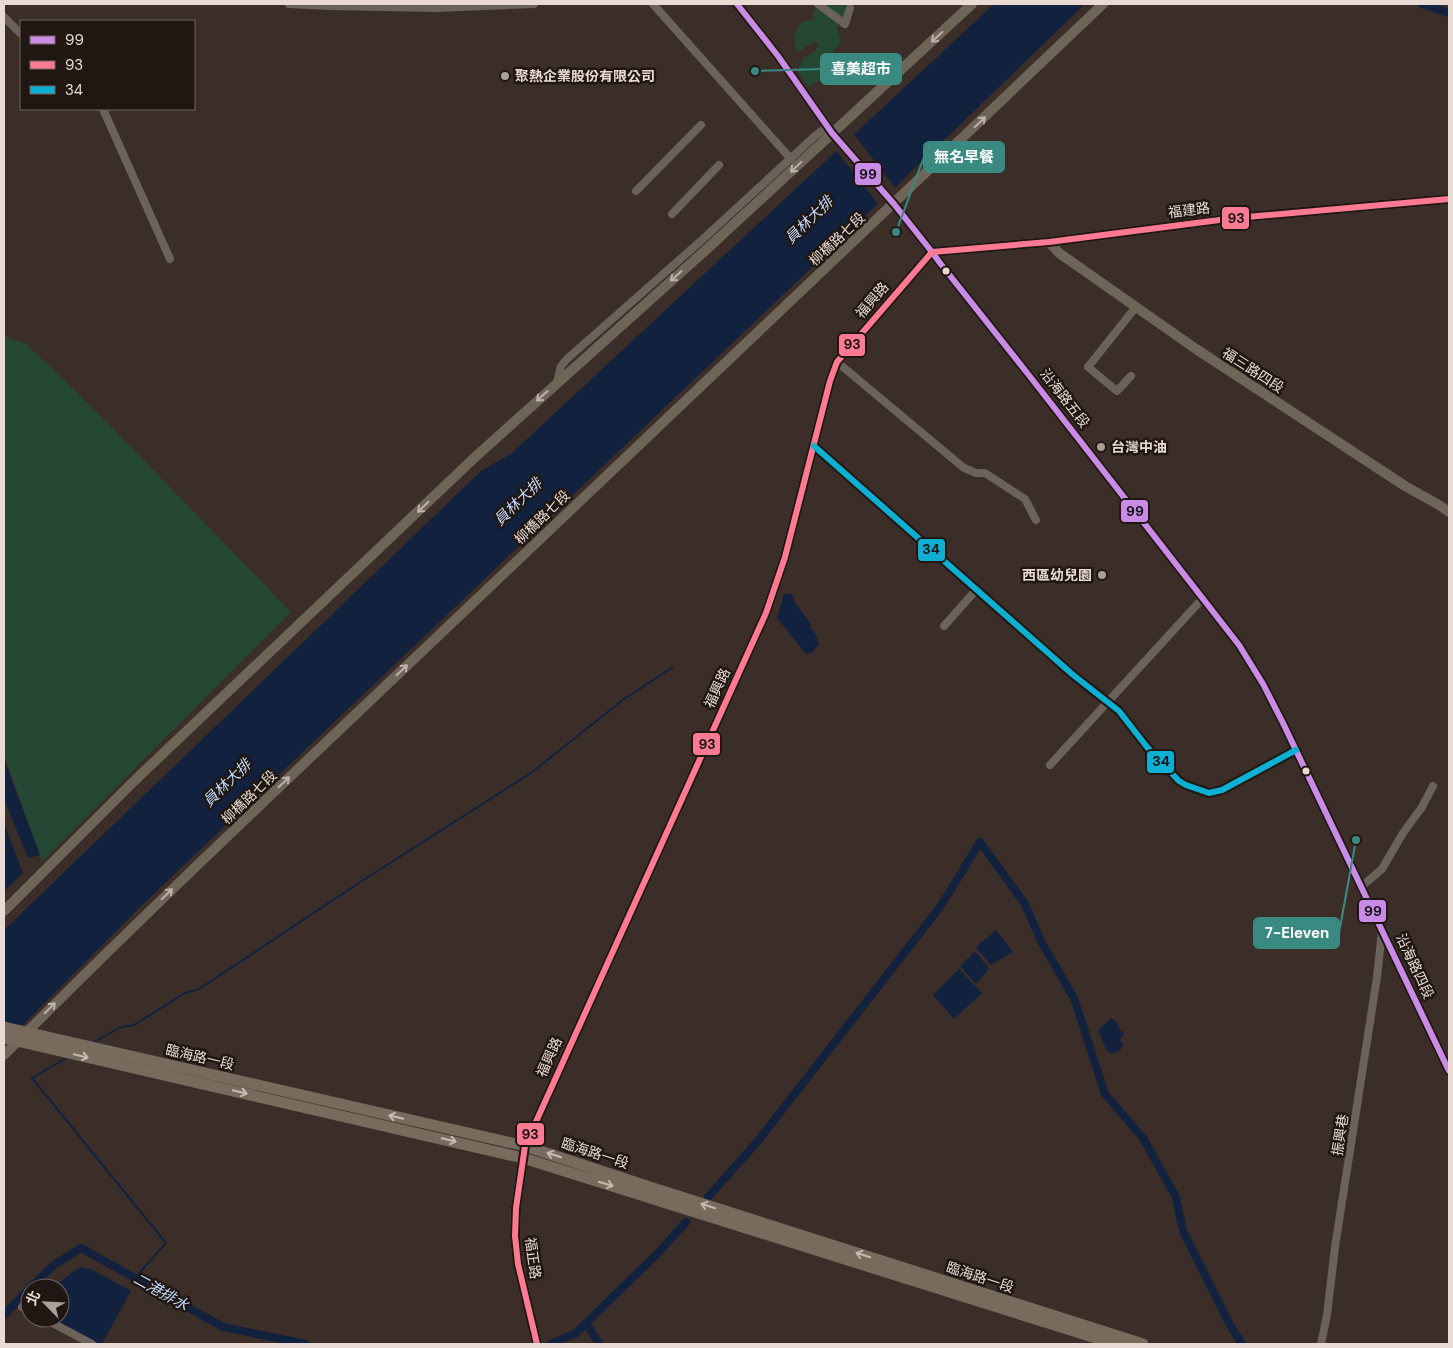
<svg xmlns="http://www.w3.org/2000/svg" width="1453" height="1348" viewBox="0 0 1453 1348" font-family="'DM Sans','Noto Sans TC',sans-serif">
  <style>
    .green { fill: #244833 }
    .water { fill: #11213e }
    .pier { fill: #3b2e29 }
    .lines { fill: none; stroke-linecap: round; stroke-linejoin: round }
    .stream { stroke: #11213e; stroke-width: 2 }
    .canal { stroke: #11213e; stroke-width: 8 }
    .street { stroke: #6b6359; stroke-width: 8 }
    .secondary { stroke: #6f6458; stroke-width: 10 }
    .primary { stroke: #776b5e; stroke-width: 11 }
    .bus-1-casing { stroke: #211712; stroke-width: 10 }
    .bus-2-casing { stroke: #211712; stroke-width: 10 }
    .bus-3-casing { stroke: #211712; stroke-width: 10 }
    .bus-1 { stroke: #ca8be6; stroke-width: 6 }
    .bus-2 { stroke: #fe7a93; stroke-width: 6 }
    .bus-3 { stroke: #0dafd3; stroke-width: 6 }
    .oneway { stroke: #beb1a9 }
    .oneway2 { stroke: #c7b9b1 }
    .poi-dot { fill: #ac9e98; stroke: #211712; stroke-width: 2 }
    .bus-dot { fill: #e9dad4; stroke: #211712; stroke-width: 2 }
    .labels { text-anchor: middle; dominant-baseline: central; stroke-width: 5; stroke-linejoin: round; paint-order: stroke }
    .poi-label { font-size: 14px; font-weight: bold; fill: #e9dad4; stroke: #211712; text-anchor: start }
    .street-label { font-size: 14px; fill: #e9dad4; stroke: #211712 }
    .water-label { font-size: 15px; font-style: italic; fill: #c2d9fe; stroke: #211712 }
    .leader { fill: none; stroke: #3b8a82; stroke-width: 2 }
    .callout-dot { fill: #3b8a82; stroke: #211712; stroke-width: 2 }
    .callout { fill: #3b8a82; stroke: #3b8a82; stroke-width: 2 }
    .callout-label { font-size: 15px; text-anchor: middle; font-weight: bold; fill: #fff }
    .line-badge { stroke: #211712; stroke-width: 2 }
    .pale-badge-label { font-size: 14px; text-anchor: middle; font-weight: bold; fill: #111 }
  </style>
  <rect width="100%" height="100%" fill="#3b2e29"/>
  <!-- green -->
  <path class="green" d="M817 4H846L851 13 837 25 841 43 833 51 835 65 823 79 809 87 798 72 803 58C811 55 815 52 819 44L813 42 798 52C793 41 794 33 800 23L814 19 813 14Z
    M4 336 26 344 88 403 291 612 42 861 4 755Z"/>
  <!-- water -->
  <path class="water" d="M994 4H1085L829 251 142 905 4 1044V930L481 471 511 454Z
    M784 594H792L796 604 811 624 810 628C816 632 817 637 819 645L811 653 806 654 777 618Z
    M4 759 40 855 28 858 4 799Z
    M4 823 23 873 4 891Z
    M996 930 1013 952 991 965 977 949V946Z
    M974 952 977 953 989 969 976 984 960 966Z
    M959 969 982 993 954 1019 933 995Z
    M1112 1018 1119 1025 1118 1027 1124 1034 1120 1040 1124 1045 1120 1050 1112 1053 1107 1051 1098 1030Z
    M81 1267 91 1269 131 1291 102 1344H98L49 1318H60V1288H52L75 1270Z"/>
  <!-- pier -->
  <path class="pier" d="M852 132 896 189 879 205 835 149Z"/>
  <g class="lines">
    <!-- stream -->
    <path class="stream" d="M94 1042 121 1027 134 1025 185 993 199 989 368 877 531 773 624 699 673 667
      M68 1057 32 1078 166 1243 135 1278"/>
    <!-- canal -->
    <path class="canal" d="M1422 4 1449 13
      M708 1197 758 1141 940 907 980 842 1025 904 1042 943 1074 998 1105 1094 1143 1138 1176 1197 1183 1231 1230 1325 1242 1344
      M30 1288 54 1265 81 1248 223 1327 306 1344
      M4 1315 30 1288
      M585 1324 590 1329 599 1344
      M551 1344 576 1333 658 1253 686 1222"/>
    <!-- street -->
    <path class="street" d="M289 4 329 6 437 8 534 4
      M653 4 791 159
      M818 4 845 24 850 8
      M4 17 21 34
      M103 109 170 259
      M636 191 701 125
      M672 214 719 165
      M837 362 964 468 976 473H985L1025 499 1036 520
      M1131 376 1117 391 1088 367 1135 308
      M557 383 561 366 567 359 703 239 816 135 823 130 832 133
      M814 446 1072 674 1119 711 1147 747 1179 781 1186 785 1209 793 1222 790 1296 750
      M944 626 976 590
      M1050 765 1203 598
      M1361 887 1382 869 1403 833 1422 807 1433 786
      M22 1307 30 1311
      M43 1318 92 1344
      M1321 1344 1327 1315 1335 1247 1377 977 1382 931"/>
    <!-- secondary -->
    <path class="secondary" d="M737 4 778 56 832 133 894 204 932 252 940 263 1028 374 1239 645 1263 684 1283 723 1449 1071
      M1049 242 1059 253 1196 349 1405 486 1439 505 1449 512
      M4 911 133 782 473 459 708 248 972 4
      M4 1055C119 939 237 827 355 715 604 477 855 242 1103 4
      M537 1344 518 1264 515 1236 516 1208 525 1146 766 613 785 557 830 381 837 362 932 252 1049 242 1235 218 1449 199"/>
    <!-- primary -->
    <path class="primary" d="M4 1027 525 1146 653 1188 1143 1344
      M4 1038 523 1158 1115 1344"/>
    <!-- bus-1 casing -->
    <g class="bus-1-casing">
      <path id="bus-1" d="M737 4 778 56 832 133 894 204 932 252 940 263 1028 374 1239 645 1263 684 1283 723 1449 1071"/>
    </g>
    <!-- bus-2 casing -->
    <g class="bus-2-casing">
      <path id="bus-2" d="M537 1344 518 1264 515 1236 516 1208 525 1146 766 613 785 557 830 381 837 362 932 252 1049 242 1235 218 1449 199"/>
    </g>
    <!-- bus-3 casing -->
    <g class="bus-3-casing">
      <path id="bus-3" d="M814 446 1072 674 1119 711 1147 747 1179 781 1186 785 1209 793 1222 790 1296 750"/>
    </g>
    <!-- bus-1 -->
    <use href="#bus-1" class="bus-1"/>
    <!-- bus-2 -->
    <use href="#bus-2" class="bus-2"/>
    <!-- bus-3 -->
    <use href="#bus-3" class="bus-3"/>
  </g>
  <!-- one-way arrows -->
  <defs><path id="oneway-shaft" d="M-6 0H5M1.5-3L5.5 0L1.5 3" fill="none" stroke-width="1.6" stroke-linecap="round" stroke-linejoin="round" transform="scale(1.25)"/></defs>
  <g class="oneway">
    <use href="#oneway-shaft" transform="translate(937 37) rotate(137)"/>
    <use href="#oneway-shaft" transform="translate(980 122) rotate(-44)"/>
    <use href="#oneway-shaft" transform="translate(796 167) rotate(137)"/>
    <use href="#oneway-shaft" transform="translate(676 276) rotate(138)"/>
    <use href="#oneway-shaft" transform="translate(542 396) rotate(138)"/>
    <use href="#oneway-shaft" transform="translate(423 507) rotate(136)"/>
    <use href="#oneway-shaft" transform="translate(402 670) rotate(-44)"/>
    <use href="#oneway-shaft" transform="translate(284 782) rotate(-44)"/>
    <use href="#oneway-shaft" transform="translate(167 894) rotate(-44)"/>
    <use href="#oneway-shaft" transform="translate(50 1008) rotate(-45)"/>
  </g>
  <g class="oneway2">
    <use href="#oneway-shaft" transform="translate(81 1056) rotate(13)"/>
    <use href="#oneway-shaft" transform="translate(240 1092) rotate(13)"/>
    <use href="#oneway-shaft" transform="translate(396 1117) rotate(-167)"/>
    <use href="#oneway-shaft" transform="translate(449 1140) rotate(13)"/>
    <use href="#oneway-shaft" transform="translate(554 1155) rotate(-162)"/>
    <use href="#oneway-shaft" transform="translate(606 1184) rotate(17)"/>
    <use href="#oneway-shaft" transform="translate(708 1206) rotate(-162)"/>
    <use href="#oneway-shaft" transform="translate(863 1255) rotate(-162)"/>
  </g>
  <!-- markers -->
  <g class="poi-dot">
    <circle cx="505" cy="76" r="5"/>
    <circle cx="1101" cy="447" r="5"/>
    <circle cx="1102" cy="575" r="5"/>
  </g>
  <g class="bus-dot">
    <circle cx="946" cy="271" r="4.5"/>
    <circle cx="1306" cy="771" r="4.5"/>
  </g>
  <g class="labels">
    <!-- poi labels -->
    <g class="poi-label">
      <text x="515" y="76">聚熱企業股份有限公司</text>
      <text x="1111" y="447">台灣中油</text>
      <text x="1092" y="575" text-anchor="end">西區幼兒園</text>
    </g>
    <!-- street labels -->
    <g class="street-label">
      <text transform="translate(1189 210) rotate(-7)">福建路</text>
      <text transform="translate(837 239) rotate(-43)">柳橋路七段</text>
      <text transform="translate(872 300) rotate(-49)">福興路</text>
      <text transform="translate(1253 370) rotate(33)">福三路四段</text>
      <text transform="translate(1065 398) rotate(52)">沿海路五段</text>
      <text transform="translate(542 517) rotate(-44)">柳橋路七段</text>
      <text transform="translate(717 688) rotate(-65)">福興路</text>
      <text transform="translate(249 797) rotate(-44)">柳橋路七段</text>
      <text transform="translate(1415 966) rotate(65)">沿海路四段</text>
      <text transform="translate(200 1057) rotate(13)">臨海路一段</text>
      <text transform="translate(549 1057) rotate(-66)">福興路</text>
      <text transform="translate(1340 1135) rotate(-81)">振興巷</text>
      <text transform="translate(595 1153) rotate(18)">臨海路一段</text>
      <text transform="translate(533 1258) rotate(82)">福正路</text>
      <text transform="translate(980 1277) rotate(18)">臨海路一段</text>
    </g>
    <!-- water labels -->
    <g class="water-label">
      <text transform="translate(809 220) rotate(-44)">員林大排</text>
      <text transform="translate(518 502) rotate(-44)">員林大排</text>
      <text transform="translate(227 783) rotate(-44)">員林大排</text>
      <text transform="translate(161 1292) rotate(29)">二港排水</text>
    </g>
  </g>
  <!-- callouts -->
  <path class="leader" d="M755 71L821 69M896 232L924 157M1356 840L1339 933"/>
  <g class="callout-dot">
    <circle cx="755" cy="71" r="5"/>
    <circle cx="896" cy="232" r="5"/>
    <circle cx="1356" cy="840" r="5"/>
  </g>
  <g class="callout">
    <rect x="821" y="54" width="80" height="30" rx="5"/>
    <rect x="924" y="142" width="80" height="30" rx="5"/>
    <rect x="1254" y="918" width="85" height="30" rx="5"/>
  </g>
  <g class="callout-label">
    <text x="861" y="74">喜美超市</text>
    <text x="964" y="162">無名早餐</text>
    <text x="1297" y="938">7-Eleven</text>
  </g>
  <g class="line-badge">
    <rect x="854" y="162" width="28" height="24" rx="5" fill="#ca8be6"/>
    <rect x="1221" y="206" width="29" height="24" rx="5" fill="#fe7a93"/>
    <rect x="838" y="333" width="28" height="24" rx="5" fill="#fe7a93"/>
    <rect x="1120" y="499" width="29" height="24" rx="5" fill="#ca8be6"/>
    <rect x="917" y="538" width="29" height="24" rx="5" fill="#0dafd3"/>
    <rect x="692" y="732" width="29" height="24" rx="5" fill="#fe7a93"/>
    <rect x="1146" y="750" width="29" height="24" rx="5" fill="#0dafd3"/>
    <rect x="1358" y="899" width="29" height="24" rx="5" fill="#ca8be6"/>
    <rect x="516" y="1122" width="29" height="24" rx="5" fill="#fe7a93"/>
  </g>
  <g class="pale-badge-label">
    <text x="868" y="179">99</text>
    <text x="1236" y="223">93</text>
    <text x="852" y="349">93</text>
    <text x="1135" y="516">99</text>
    <text x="931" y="554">34</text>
    <text x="707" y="749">93</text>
    <text x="1161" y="766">34</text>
    <text x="1373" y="916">99</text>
    <text x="530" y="1139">93</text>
  </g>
  <!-- border -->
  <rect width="1453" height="1348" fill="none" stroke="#e9dad4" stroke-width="10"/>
  <!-- legend -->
  <rect x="20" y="20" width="175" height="90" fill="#211712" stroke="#716560"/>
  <rect x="30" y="36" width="25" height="8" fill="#ca8be6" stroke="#716560"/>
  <text x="65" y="45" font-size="15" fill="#e9dad4">99</text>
  <rect x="30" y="61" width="25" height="8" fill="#fe7a93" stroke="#716560"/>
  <text x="65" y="70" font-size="15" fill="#e9dad4">93</text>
  <rect x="30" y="86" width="25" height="8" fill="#0dafd3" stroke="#716560"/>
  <text x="65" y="95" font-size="15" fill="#e9dad4">34</text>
  <!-- north arrow -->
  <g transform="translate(45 1303) rotate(294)"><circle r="24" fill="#211712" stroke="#716560"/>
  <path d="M0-4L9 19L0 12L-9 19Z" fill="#ac9e98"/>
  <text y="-8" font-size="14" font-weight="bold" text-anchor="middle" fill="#e9dad4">北</text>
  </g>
</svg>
